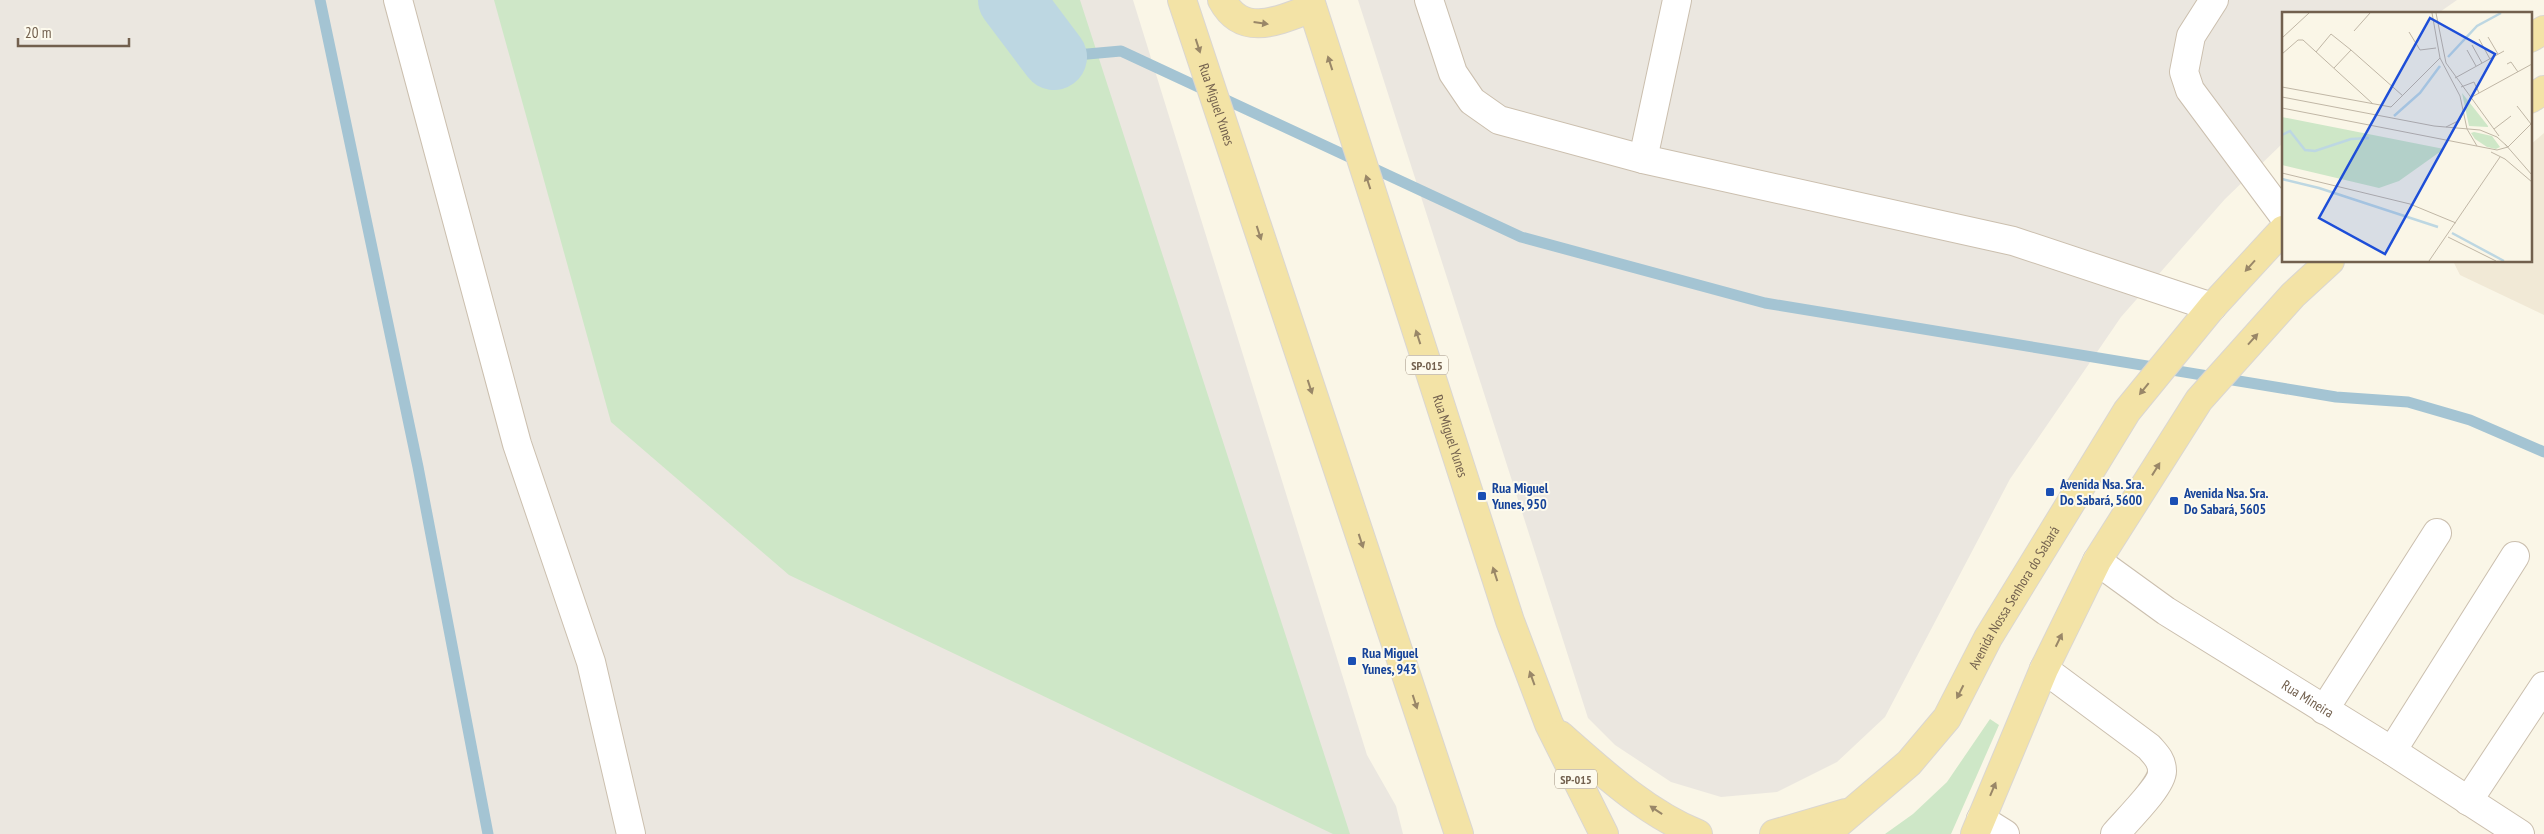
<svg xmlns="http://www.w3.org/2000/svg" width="2544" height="834" viewBox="0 0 2544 834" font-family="'PT Sans Narrow',sans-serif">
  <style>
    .residential { fill: #f1e9d6 }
    .industrial { fill: #ebe7e0 }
    .green { fill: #cee7c7 }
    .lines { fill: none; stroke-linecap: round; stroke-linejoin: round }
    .stream { stroke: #a4c4d3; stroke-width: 11 }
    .river { stroke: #bdd7e2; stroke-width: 66 }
    .minor-casing { stroke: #cbbfae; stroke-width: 30 }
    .major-casing { stroke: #dad6d1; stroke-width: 30 }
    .minor { stroke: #fff; stroke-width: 28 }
    .major { stroke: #f3e3a6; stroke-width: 28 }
    .oneway { fill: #998768 }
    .transit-dot { fill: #1a4fb4; stroke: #fdfaed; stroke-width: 2 }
    .labels { text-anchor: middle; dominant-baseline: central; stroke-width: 4; stroke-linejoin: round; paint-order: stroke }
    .shield { fill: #fdfaed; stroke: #9c8e7e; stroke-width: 1 }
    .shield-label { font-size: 12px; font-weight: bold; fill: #72604e }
    .street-label { font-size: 14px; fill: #72604e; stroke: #fdfaed }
    .transit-label { font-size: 14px; font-weight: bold; fill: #164399; stroke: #fdfaed; text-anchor: start }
    .inset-river { fill: none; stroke: #bdd7e2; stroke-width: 2.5 }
    .inset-road { fill: none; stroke: #c0b6a5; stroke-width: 1 }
    .view { fill: #1d4ed8; fill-opacity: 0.15; stroke: #1d4ed8; stroke-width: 2.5 }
    .inset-edge { fill: none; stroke: #72604e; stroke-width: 2.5 }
  </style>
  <rect width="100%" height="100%" fill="#faf6e7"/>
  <!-- residential -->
  <path class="residential" d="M2544 133V315L2460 275 2453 261H2530V145Z"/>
  <!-- industrial -->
  <path class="industrial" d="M0 0H1133L1367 755 1396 806 1403 834H0Z
    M1358 0H2457L2437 14H2283V143L2225 199 2121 317 2010 479 1885 717 1837 762 1777 792 1721 797 1671 782 1615 745 1588 718Z"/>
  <!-- green -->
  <path class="green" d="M494 0H1080L1350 834H1333L789 575 611 422Z
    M1990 719 1999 725 1951 834H1885L1913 814 1947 782Z"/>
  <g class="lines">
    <!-- stream -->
    <path class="stream" d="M320 0 418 467 488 834
      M1054 57 1121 51 1521 237 1765 303 2336 397 2408 402 2470 420 2544 452"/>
    <!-- river -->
    <path class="river" d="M1011 0 1054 57"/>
    <!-- minor casing -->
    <g class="minor-casing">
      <g id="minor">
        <path d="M398 0 517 444 591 662 631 834"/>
        <path d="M1429 0 1453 73 1472 101 1499 120 1643 159 2013 241 2212 307"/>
        <path d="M2214 0 2191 36 2184 72 2190 90 2283 215"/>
        <path d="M1643 159 1677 0"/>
        <path id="s1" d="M2097 561 2166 611 2392 751 2520 834"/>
        <path d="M2044 669 2149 747C2155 754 2162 760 2162 771 2163 785 2125 822 2115 834"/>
        <path d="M2324 710 2437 533"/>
        <path d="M2392 751 2515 556"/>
        <path d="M2468 801 2544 686"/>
        <path d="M1981 819 2005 834"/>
      </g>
    </g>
    <!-- major casing -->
    <g class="major-casing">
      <g id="major">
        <path id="s2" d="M1182 0 1459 834"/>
        <path d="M1222 0C1243 39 1280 20 1312 8"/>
        <path id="s3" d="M1310 0 1510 621 1549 724 1604 834"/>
        <path d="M2530 38 2544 30"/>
        <path d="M2530 99 2544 90"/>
        <path d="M1560 735C1602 772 1646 813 1698 834"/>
        <path d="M1774 834 1846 813"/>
        <path id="s4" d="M1826 834 1909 763 1947 718 1988 638 2127 411 2212 307 2283 230"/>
        <path d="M1975 834 2044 669 2097 561 2199 400 2293 295 2330 261"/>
      </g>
    </g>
    <!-- minor -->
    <use href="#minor" class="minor"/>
    <!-- major -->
    <use href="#major" class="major"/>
  </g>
  <!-- one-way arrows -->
  <defs><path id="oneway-solid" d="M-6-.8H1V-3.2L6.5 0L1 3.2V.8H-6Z" transform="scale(1.25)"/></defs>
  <g class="oneway">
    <use href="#oneway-solid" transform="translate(1261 23) rotate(8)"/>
    <use href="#oneway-solid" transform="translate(1198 46) rotate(72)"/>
    <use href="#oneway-solid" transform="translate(1330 63) rotate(-108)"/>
    <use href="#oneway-solid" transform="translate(1368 182) rotate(-108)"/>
    <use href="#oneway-solid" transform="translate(1259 233) rotate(72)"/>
    <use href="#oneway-solid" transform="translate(2250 266) rotate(132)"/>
    <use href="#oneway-solid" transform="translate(1418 337) rotate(-108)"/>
    <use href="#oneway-solid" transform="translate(2253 339) rotate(-48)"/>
    <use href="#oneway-solid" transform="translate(1310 387) rotate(72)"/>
    <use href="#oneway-solid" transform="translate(2144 389) rotate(129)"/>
    <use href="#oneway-solid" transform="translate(2156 469) rotate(-58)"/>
    <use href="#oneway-solid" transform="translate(1361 541) rotate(72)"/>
    <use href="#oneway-solid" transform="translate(1495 574) rotate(-108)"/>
    <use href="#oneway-solid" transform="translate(2059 640) rotate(-64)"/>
    <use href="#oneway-solid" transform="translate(1532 678) rotate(-110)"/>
    <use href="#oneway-solid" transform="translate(1960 692) rotate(117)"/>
    <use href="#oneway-solid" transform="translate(1415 702) rotate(72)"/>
    <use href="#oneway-solid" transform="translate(1993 789) rotate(-67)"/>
    <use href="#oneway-solid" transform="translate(1656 810) rotate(-146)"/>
  </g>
  <!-- markers -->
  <g class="transit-dot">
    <rect x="2045" y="487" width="10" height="10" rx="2.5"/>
    <rect x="1477" y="491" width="10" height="10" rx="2.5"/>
    <rect x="2169" y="496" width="10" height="10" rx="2.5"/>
    <rect x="1347" y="656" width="10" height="10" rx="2.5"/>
  </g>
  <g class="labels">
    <!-- shield labels -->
    <g class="shield">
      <rect x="1406" y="355.5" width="42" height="19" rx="4"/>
      <rect x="1555" y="769.5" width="42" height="19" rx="4"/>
    </g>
    <g class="shield-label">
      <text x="1427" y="365">SP-015</text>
      <text x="1576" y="779">SP-015</text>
    </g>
    <!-- street labels -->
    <g class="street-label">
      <text stroke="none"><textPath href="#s2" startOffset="110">Rua Miguel Yunes</textPath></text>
      <text stroke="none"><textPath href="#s3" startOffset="458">Rua Miguel Yunes</textPath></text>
      <text stroke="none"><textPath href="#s4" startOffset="306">Avenida Nossa Senhora do Sabará</textPath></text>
      <text stroke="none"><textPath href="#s1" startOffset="252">Rua Mineira</textPath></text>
    </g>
    <!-- transit labels -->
    <g class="transit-label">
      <text x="2060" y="484">Avenida Nsa. Sra.<tspan x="2060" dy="16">Do Sabará, 5600</tspan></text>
      <text x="1492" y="488">Rua Miguel<tspan x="1492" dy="16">Yunes, 950</tspan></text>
      <text x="2184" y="493">Avenida Nsa. Sra.<tspan x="2184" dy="16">Do Sabará, 5605</tspan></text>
      <text x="1362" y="653">Rua Miguel<tspan x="1362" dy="16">Yunes, 943</tspan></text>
    </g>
  </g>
  <!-- overview -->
  <g transform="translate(2282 12)">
    <rect width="250" height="250" fill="#faf6e7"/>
    <path d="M180 81 206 114V115L187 114ZM0 105 162 137 117 169 97 176 0 153ZM192 120 210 124 218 135 214 137 205 135 193 127 189 121Z" fill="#cee7c7"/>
    <path class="inset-river" d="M166 45 195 14 219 1M112 104 138 81 158 54M0 123 8 119 23 138 33 139 69 127 87 126M0 167 37 176 156 215M170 221 222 249"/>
    <path class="inset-road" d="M150 1 158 46 178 84 185 117 195 134M154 1 164 51 217 124M72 19 88 1M127 20 138 38 154 36M206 25 216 42M0 26 27 1M197 27 208 47M190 33 200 51M69 38 121 84M185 38 194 54M34 40 49 22 69 38 52 56M0 42 16 28H21L91 92M225 52 229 50 236 60M173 66 222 39M0 75 109 95 158 46M179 75 192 70 197 81M0 85 152 114 198 118 215 125 226 135M188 86 250 52M235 94 249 112M0 96 215 138 226 135M164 115 178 108 181 99M212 117 229 104M223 132 250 163M226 135 250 111M209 140 223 147 250 170M0 161 128 192 174 211M166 225 214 249M147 249 218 145"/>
    <path class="view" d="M148 6 213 42 103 242 37 206Z"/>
    <rect width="250" height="250" class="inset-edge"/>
  </g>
  <!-- scale -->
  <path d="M18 38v8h111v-8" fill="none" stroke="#72604e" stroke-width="2.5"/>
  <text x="25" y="38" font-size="15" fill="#72604e" stroke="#fdfaed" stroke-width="4" paint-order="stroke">20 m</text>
</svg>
